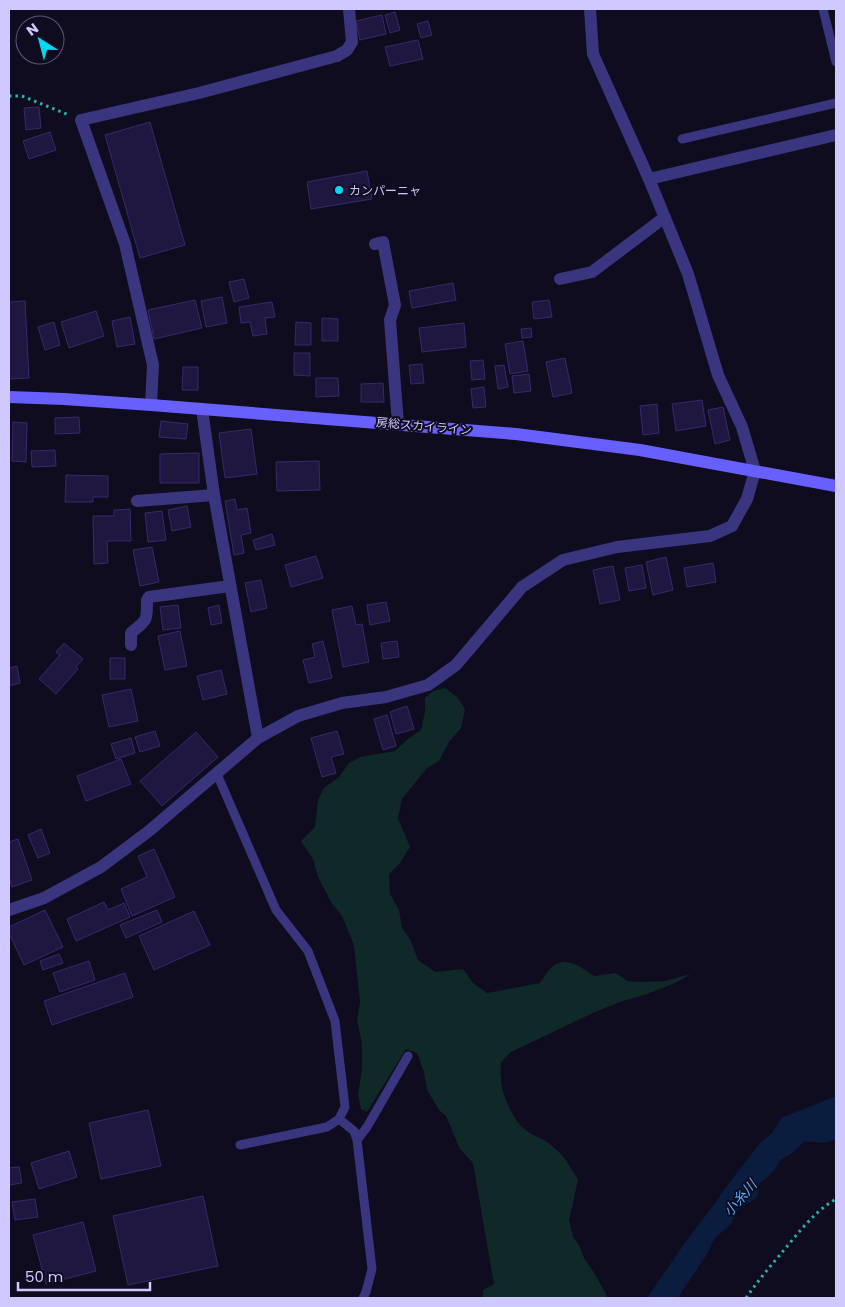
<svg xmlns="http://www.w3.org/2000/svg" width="845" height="1307" viewBox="0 0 845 1307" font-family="Poppins,'Noto Sans JP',sans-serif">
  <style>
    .green { fill: #0f2928 }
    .water { fill: #0a1d3f }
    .building { fill: #201740; stroke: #37296c }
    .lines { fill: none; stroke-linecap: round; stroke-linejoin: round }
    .path { stroke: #2bb2ac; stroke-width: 3; stroke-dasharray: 2.5 4; stroke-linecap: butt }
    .service { stroke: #39367f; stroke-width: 9 }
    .minor { stroke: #39367f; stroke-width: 12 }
    .secondary { stroke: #6760ff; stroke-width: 12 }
    .poi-dot { fill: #00d8f4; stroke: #0f0c1f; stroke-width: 2 }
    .labels { text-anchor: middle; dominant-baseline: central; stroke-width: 4; stroke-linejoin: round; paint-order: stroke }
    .poi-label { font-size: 12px; fill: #d0c9ff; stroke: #0f0c1f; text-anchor: start }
    .street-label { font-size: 12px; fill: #d0c9ff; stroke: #0f0c1f }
    .water-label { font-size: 14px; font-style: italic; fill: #57afff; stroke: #0f0c1f }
  </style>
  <rect width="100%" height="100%" fill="#0f0c1f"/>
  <!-- green -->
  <path class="green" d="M445 688 457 697 465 709 461 728 449 742 439 761 427 768 402 799 398 818 410 847 400 863 389 874 390 894 399 910 402 928 410 939 418 960 435 972 463 969 473 983 487 993 540 983C544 977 549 968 556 964 569 957 584 969 594 976L616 973 627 981 639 982 665 981 691 974 675 983 647 994 623 1001 595 1012 511 1052 501 1062C501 1067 500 1073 501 1078 501 1093 512 1117 522 1127 531 1136 544 1138 552 1146 564 1155 570 1167 578 1180L569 1220 573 1237 579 1245 584 1258 593 1271 606 1294 607 1298H483V1290L494 1284 473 1163 460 1149 446 1116 439 1110 427 1090 424 1072 417 1053 406 1049 367 1112 361 1109 358 1095 362 1069V1043L357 1020 360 1002 354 945 342 916 331 902 318 877 313 859 301 841 315 827 318 800 324 788 339 777 349 763 360 757 395 751 408 739 421 730 425 712V698L433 691Z"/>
  <!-- water -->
  <path class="water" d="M836 1096V1140L823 1143 805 1141 791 1154 780 1160 774 1171 759 1184 758 1196 752 1201 742 1206 738 1210 731 1224 714 1239 707 1254 679 1296 677 1298H647L689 1237 710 1210 729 1183 761 1142 773 1132 781 1118Z"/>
  <!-- building -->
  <path class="building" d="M395 12 400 30 390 33 385 15Z
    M382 15 386 34 360 40 356 21Z
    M428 21 432 35 421 38 417 24Z
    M418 40 423 59 390 66 385 47Z
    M39 107 41 128 26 130 24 108Z
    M150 122 185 245 140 258 105 135Z
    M50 132 56 150 29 159 23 141Z
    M367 171 372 199 311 209 307 182Z
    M244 279 249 298 234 302 229 282Z
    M453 283 456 300 412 308 409 291Z
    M222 297 227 323 206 327 201 301Z
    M195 300 202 328 154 339 148 310Z
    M549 300 552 317 534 319 532 302Z
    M25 301 29 378 9 379V302Z
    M272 302 275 317 265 318 267 334 253 336 250 322 241 323 239 307Z
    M96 311 104 336 69 348 61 322Z
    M130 317 135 344 117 347 112 321Z
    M322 318 338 319V341H322Z
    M54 322 60 345 45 350 38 327Z
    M296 322 311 323V345H295Z
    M464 323 466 347 422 352 419 328Z
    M531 328 532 337 522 338 521 329Z
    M523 341 528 371 510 374 505 344Z
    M294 353H310V376L294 375Z
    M565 358 572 393 553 397 546 362Z
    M483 360 485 379 472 380 470 361Z
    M422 364 424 383 411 384 409 365Z
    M504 365 508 387 498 389 495 366Z
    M183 367H198V390H182Z
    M529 374 531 391 514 393 512 376Z
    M316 378H338L339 396 316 397Z
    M383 383 384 402H361V384Z
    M484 387 486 407 473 408 471 389Z
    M702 400 706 426 676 431 672 404Z
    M657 404 659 433 643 435 640 406Z
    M723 407 730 440 715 444 708 410Z
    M79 417 80 433 55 434V418Z
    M161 421 188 424 186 439 159 437Z
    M13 422 27 423 26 462 12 461Z
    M251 429 257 474 225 478 219 433Z
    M55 450 56 466 32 467 31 451Z
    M199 453V483H160V454Z
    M319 461 320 490 277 491 276 462Z
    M66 475 108 476V497H93V502H65Z
    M235 499 237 510 247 508 251 533 241 535 244 553 234 555 225 501Z
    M187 506 191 527 172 531 168 510Z
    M130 509 131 541H107L108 563 94 564 93 516H114V510Z
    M162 511 166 540 148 542 145 513Z
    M272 534 275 545 256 550 253 540Z
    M152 547 159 582 140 586 133 550Z
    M316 556 323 578 291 587 285 565Z
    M666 557 673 590 653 595 646 562Z
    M713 563 716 582 687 587 684 568Z
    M642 565 646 588 629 591 625 568Z
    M613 566 620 600 600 604 593 570Z
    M261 580 267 608 251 612 245 583Z
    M386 602 390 621 370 625 367 605Z
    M178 605 181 628 163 630 160 607Z
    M219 605 222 623 211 625 208 608Z
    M352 606 356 625 362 624 369 662 343 667 332 610Z
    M180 631 187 666 165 670 158 636Z
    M323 641 332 678 309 683 303 660 315 657 312 644Z
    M397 641 399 657 383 659 381 643Z
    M64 643 83 659 76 667 78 669 56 694 39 679 60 655 56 652Z
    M110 658H125V679H110Z
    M17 666 20 683 9 686V668Z
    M221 670 227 694 203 700 197 676Z
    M131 689 138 721 109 727 102 695Z
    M407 706 414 729 396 734 390 712Z
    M387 715 396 746 383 750 374 719Z
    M155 731 160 746 140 752 135 737Z
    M337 731 344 754 331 757 336 773 322 777 311 738Z
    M196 732 218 757 162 806 140 781Z
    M131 738 135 753 116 759 111 744Z
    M121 759 131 784 86 801 77 776Z
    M41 829 50 853 38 858 28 835Z
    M18 839 32 880 12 887 9 877V842Z
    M154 849 175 897 132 916 121 889 147 877 138 856Z
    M104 902 108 910 124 903 130 917 76 941 67 919Z
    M45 910 63 947 24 965 9 933V927Z
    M157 910 162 922 126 938 120 925Z
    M194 911 210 945 154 970 139 936Z
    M59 954 63 963 43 970 40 961Z
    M89 961 95 980 60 992 53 973Z
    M125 973 133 997 52 1025 44 1001Z
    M148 1110 161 1166 101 1179 89 1123Z
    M69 1151 77 1177 39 1189 31 1163Z
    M19 1167 22 1183 9 1185V1168Z
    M203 1196 218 1266 128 1285 113 1216Z
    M35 1199 38 1217 15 1220 12 1202Z
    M83 1222 96 1271 46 1284 33 1235Z"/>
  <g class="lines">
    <!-- path -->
    <path class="path" d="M9 96H22L69 115
      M746 1298C759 1279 774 1262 789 1244 803 1227 817 1210 836 1199"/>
    <!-- service -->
    <path class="service" d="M823 9 836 62
      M682 139 836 103
      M217 774 276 910 308 951 335 1021 345 1107 339 1119 327 1127 240 1145
      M339 1119 354 1131 357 1140 372 1269 366 1292 363 1298
      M357 1140 367 1127 408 1056"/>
    <!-- minor -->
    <path class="minor" d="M649 179 836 135
      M375 244 383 242 395 305 390 320 398 424
      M560 279 592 272 665 217
      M151 405 153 365 125 244 81 120 199 93 337 56 347 50 352 42 349 9
      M202 409 214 495 258 738
      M137 501 214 495
      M131 645V633C148 619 147 621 147 600L149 597 230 586
      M9 910 44 898 101 867 149 831 258 738 298 716 342 703 386 697 428 685 456 665 522 587 563 560 617 547 710 536 732 526 747 499 755 471 742 427 718 375 688 274 649 179 593 54 590 9"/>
    <!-- secondary -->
    <path class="secondary" d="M9 397 64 399 151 405 516 434 640 450 836 486"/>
  </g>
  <!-- markers -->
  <circle class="poi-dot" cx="339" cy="190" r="5"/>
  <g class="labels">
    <!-- poi labels -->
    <g class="poi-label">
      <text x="349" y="190">カンパーニャ</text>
    </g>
    <!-- street labels -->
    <g class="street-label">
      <text transform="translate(424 426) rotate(5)">房総スカイライン</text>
    </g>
    <!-- water labels -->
    <g class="water-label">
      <text transform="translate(740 1198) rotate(-49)">小糸川</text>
    </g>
  </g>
  <!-- border -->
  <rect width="845" height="1307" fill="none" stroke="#d0c9ff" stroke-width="20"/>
  <!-- north arrow -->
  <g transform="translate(40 40) rotate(324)"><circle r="24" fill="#0f0c1f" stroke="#5c5879"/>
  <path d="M0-4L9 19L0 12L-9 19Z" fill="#00d8f4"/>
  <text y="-8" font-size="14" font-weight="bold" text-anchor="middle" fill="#d0c9ff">N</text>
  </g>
  <!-- scale -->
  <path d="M18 1282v8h132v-8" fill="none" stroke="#d0c9ff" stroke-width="2.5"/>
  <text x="25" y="1282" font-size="15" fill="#d0c9ff" stroke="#0f0c1f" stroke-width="4" paint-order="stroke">50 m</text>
</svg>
